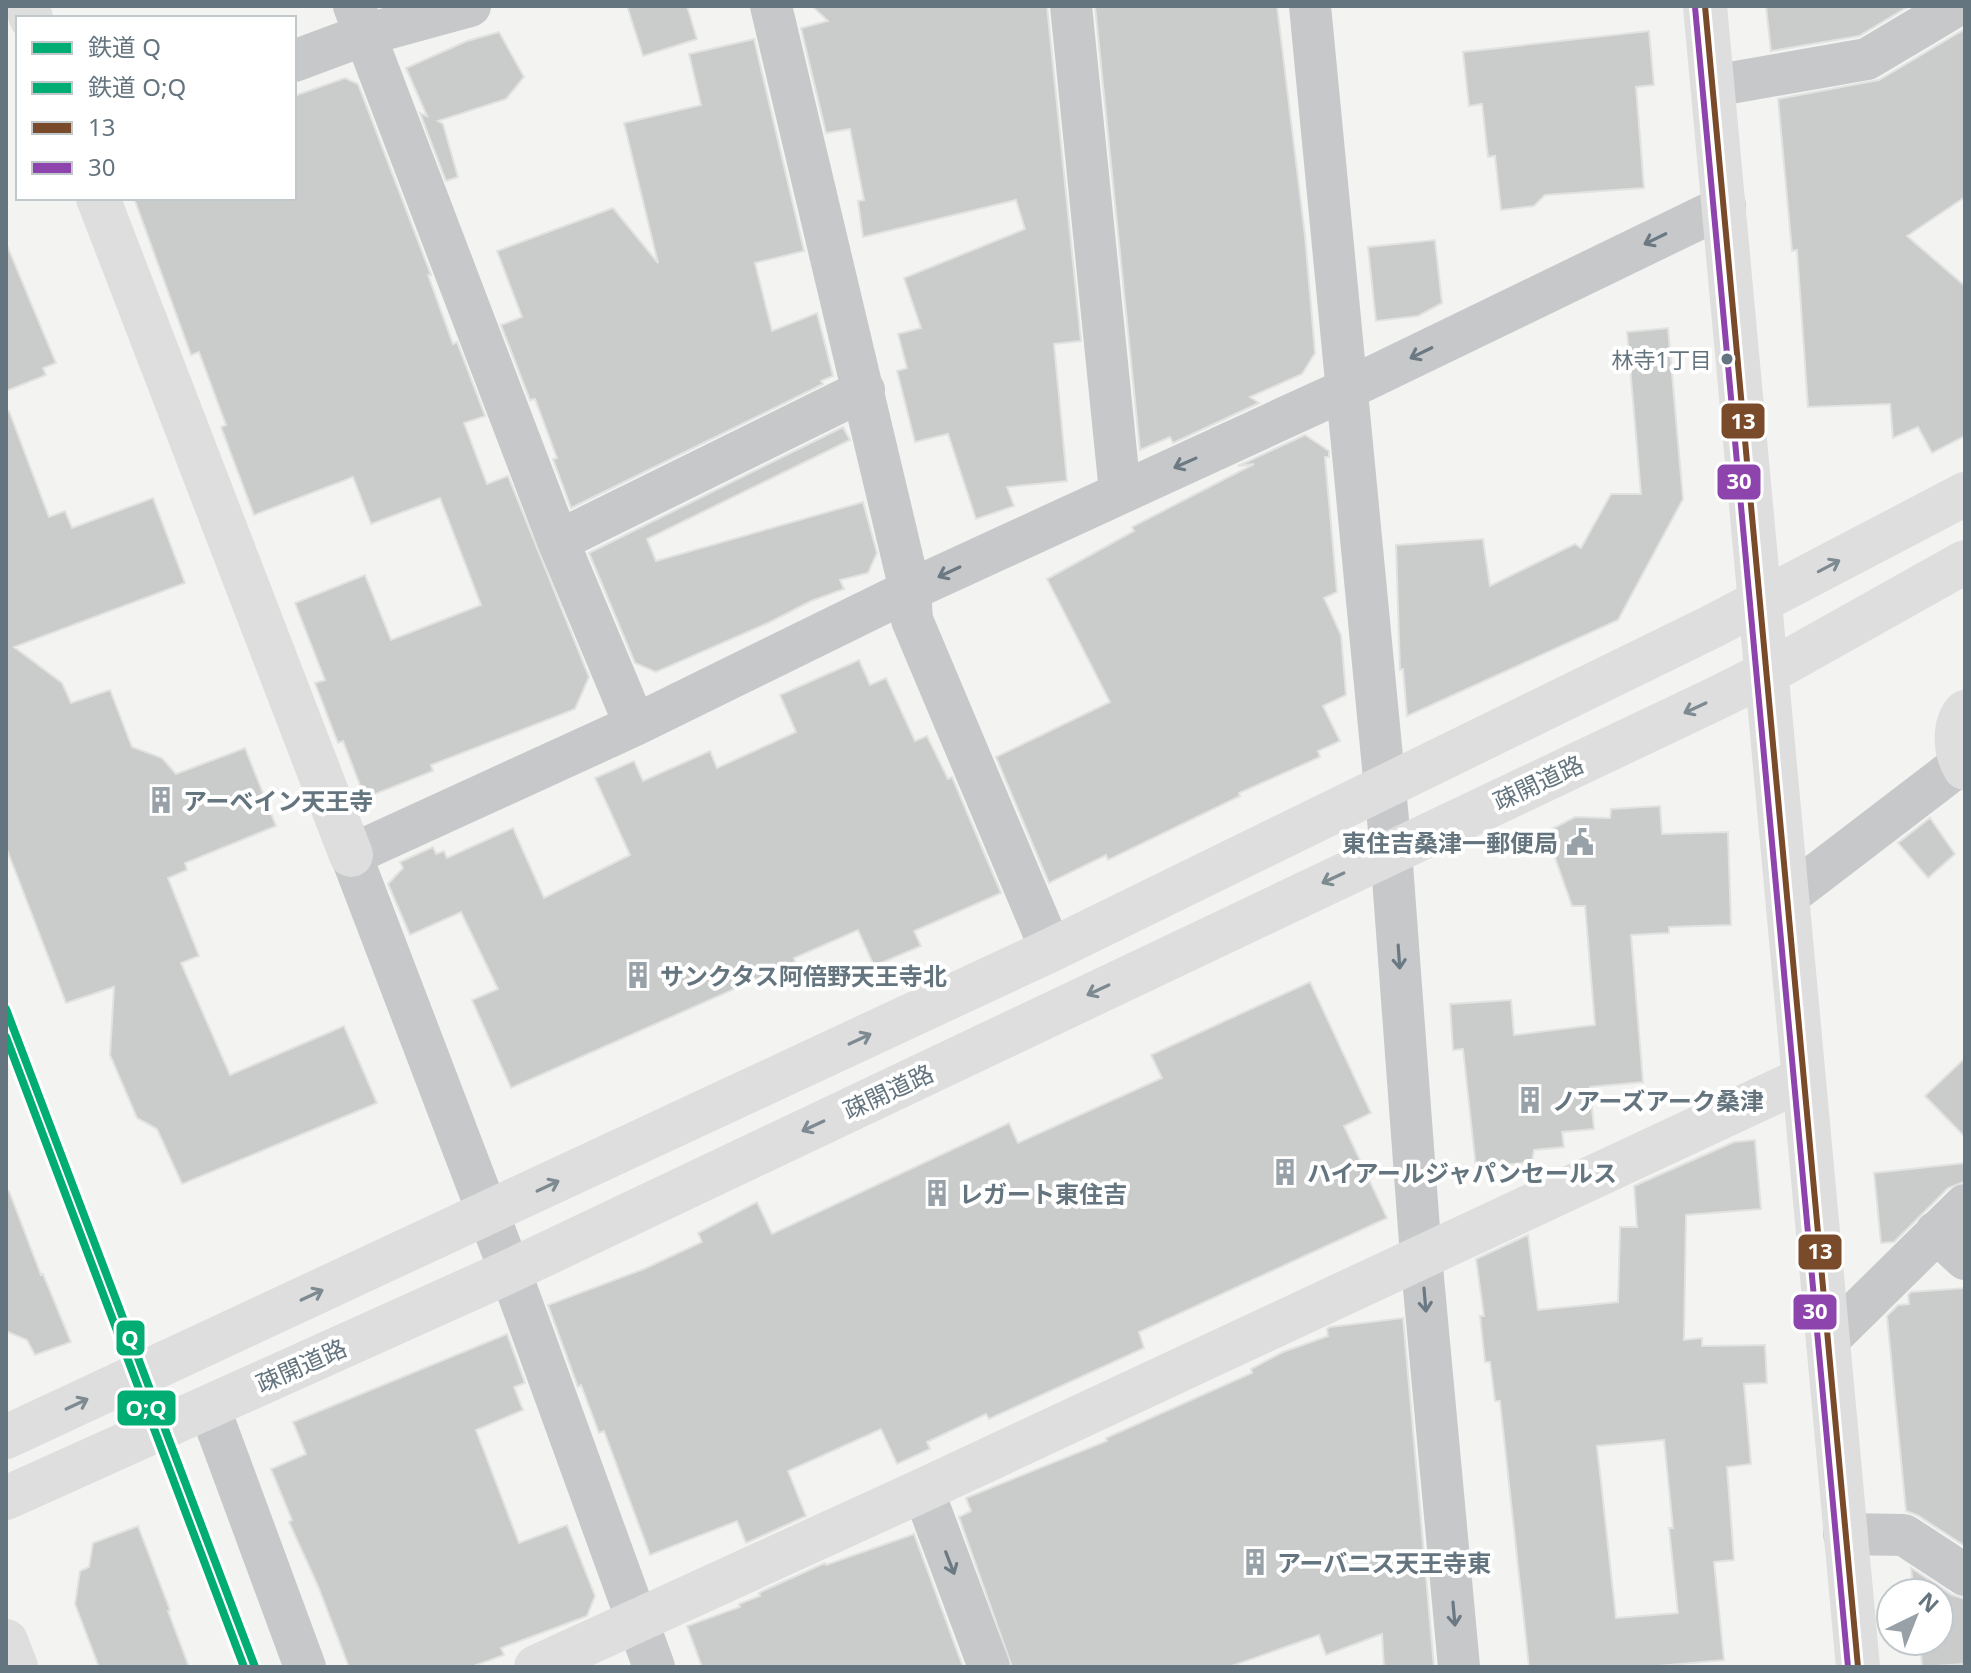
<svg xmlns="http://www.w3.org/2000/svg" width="1971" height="1673" viewBox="0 0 1971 1673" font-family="'Noto Sans','Noto Sans JP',sans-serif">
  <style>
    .building { fill: #cacbcb; stroke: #e2e2e1; stroke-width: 2; fill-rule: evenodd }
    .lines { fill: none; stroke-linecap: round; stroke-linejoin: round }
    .street { stroke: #c7c8c9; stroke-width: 42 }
    .secondary { stroke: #dddedd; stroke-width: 44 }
    .primary { stroke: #dddedd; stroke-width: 44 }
    .highway { stroke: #dddedd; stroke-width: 44 }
    .bus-1-casing { stroke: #fff; stroke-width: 12 }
    .bus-2-casing { stroke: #fff; stroke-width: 12 }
    .bus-1 { stroke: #7a4b2a; stroke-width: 6 }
    .bus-2 { stroke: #8e44ad; stroke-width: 6 }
    .rail-1-casing { stroke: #fff; stroke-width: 14 }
    .rail-2-casing { stroke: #fff; stroke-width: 14 }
    .rail-1 { stroke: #02ad73; stroke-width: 8 }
    .rail-2 { stroke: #02ad73; stroke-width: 8 }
    .oneway { stroke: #6a7983 }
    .oneway2 { stroke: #7d8a92 }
    .bus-dot { fill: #65757f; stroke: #fff; stroke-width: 3 }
    .labels { text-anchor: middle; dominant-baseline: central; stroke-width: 8; stroke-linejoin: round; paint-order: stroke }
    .bus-label { font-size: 22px; fill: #65757f; stroke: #fff; text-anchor: end }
    .street-label { font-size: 24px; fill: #65757f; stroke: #fff }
    .poi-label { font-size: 24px; font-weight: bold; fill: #65757f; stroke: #fff; text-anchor: start }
    .line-badge { stroke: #fff; stroke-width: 3 }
    .badge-label { font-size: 22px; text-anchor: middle; font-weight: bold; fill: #fff }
  </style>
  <rect width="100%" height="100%" fill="#f3f3f1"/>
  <!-- building -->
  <path class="building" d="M627 6H687L697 39 643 56Z
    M812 6H1047L1081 341 1054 344 1067 481 1007 487 1014 506 976 519 948 434 915 442 897 371 907 368 898 334 921 328 904 278 1025 229 1016 200 863 237 858 201 864 200 850 129 826 133 801 28 828 21Z
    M1095 6H1277L1305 236 1315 353 1302 374 1250 397 1259 403 1173 443 1170 437 1140 450Z
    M1766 6H1909L1859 36 1771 51Z
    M1965 29V197L1907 236 1965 286V436L1932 453 1918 427 1893 438 1890 404 1808 407 1797 250 1792 251 1778 99 1879 80Z
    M1649 31 1654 85 1636 87 1644 188 1545 195 1534 206 1501 210 1495 156 1488 157 1482 104 1469 106 1463 52Z
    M499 32 524 77 506 99 438 121 443 124 458 177 446 181 420 113 427 116 406 68 467 41Z
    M754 39 804 251 755 263 772 331 817 313 833 376 821 381 823 384 571 508 553 459 557 458 535 399 530 400 501 325 522 317 497 251 613 208 658 263 624 123 701 105 689 54Z
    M345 78 358 84 431 275H428L453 344 457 342 485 416 464 423 487 484 508 476 589 677 575 709 431 765 433 771 365 798 343 741 338 743 315 683 325 680 295 603 365 575 391 640 481 605 440 498 371 524 353 477 254 515 221 427 226 425 199 352 191 355 134 198H294V96Z
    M1435 240 1442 303 1418 316 1376 321 1368 247Z
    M6 243 56 363 43 368 46 375 6 391Z
    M1668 328 1683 499 1618 620 1407 716 1403 669 1400 670 1396 545 1483 539 1490 586 1575 544 1581 548 1611 494H1641L1627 332Z
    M6 411H9L49 517 65 511 72 528 153 498 185 583 14 647 62 683 71 703 110 690 132 747 162 758 176 774 245 748 276 826 185 863 187 870 168 878 199 956 181 963 230 1075 344 1026 377 1103 182 1184 157 1129 137 1118 110 1055 114 987 66 1003 6 847Z
    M843 427 850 440 647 539 656 561 863 502 877 553 868 573 840 580 844 589 811 601 770 622 656 672 635 663 589 553Z
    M1305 435 1329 451V457H1325L1337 592 1324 598 1341 635 1346 695 1323 706 1340 741 1318 751 1320 757 1239 793 1240 796 1108 860 1106 855 1049 883 996 757 1110 702 1047 579 1134 531 1132 527 1254 464 1238 466Z
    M859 660 870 685 886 678 915 741 927 736 948 779 952 777 1001 893 914 931 921 946 874 966 858 930 794 958 795 962 511 1088 472 1000 498 989 461 912 410 935 388 884 403 868 400 862 433 847 436 854 444 851 447 858 513 828 544 898 630 855 595 778 634 761 643 781 710 751 717 768 796 732 780 695Z
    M1660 806 1662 834 1728 832 1731 925 1669 927V933L1631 935 1643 1082 1590 1087 1594 1129 1562 1132 1564 1147 1534 1150 1532 1162 1476 1168 1463 1049 1453 1050 1450 1004 1511 1000 1514 1035 1595 1025 1585 906H1572L1546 832 1575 817 1610 818 1611 809Z
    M1930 818 1955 854 1928 878 1898 843Z
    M1310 982 1371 1113 1344 1126 1387 1218 1139 1332 1144 1348 989 1419 986 1414 927 1442 930 1449 897 1464 881 1429 788 1471 806 1516 746 1543 737 1521 650 1555 604 1431 599 1433 581 1385 578 1387 548 1305 644 1269 702 1242 698 1233 757 1202 772 1234 1009 1123 1018 1143 1162 1078 1151 1055Z
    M1965 1058V1137L1925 1096Z
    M1755 1140 1761 1209 1686 1215 1684 1340 1702 1338V1346L1765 1345 1767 1383 1744 1384 1751 1464 1727 1467 1734 1560 1714 1562 1724 1660 1647 1667H1529L1500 1401H1495L1490 1362H1485L1480 1316H1484L1476 1259 1528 1235 1538 1310 1618 1302 1620 1227H1637L1634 1186 1734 1142ZM1664 1440 1673 1528H1669L1678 1613 1616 1618 1597 1446Z
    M1965 1163 1964 1182 1948 1188 1894 1242 1881 1243 1874 1173Z
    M6 1191H9L41 1275 43 1274 71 1342 35 1355 27 1340 6 1331Z
    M1965 1288V1546L1917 1515 1906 1511 1887 1316 1898 1305 1909 1304 1908 1295 1911 1292Z
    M1403 1318 1434 1667H1384L1382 1634 1326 1655 1319 1635 1229 1667H1012L959 1517 971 1511 966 1498 1107 1441 1106 1438 1252 1373 1251 1369 1283 1352 1328 1336 1327 1329 1330 1327Z
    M507 1334 525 1383 514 1387 523 1410 476 1430 519 1543 567 1525 595 1596 587 1616 501 1648 504 1655 471 1667H349L318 1586 289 1522 292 1520 271 1469 306 1454 293 1422Z
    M138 1526 170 1610 168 1611 189 1667H99L75 1604 80 1571 89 1567 93 1543Z
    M914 1534 963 1667H702L687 1626 740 1607 739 1604 760 1596 759 1593 765 1590 825 1563 826 1565Z
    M1911 1568 1952 1595 1965 1599V1664L1922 1667 1920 1641H1939V1593H1914Z"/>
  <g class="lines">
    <!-- street -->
    <path class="street" d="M354 6 558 541 635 725
      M771 6 910 590 912 620 1051 950
      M1071 6 1120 492
      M1310 6 1391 851 1421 1256 1459 1667
      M294 61 364 35 470 6
      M1713 86 1867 59 1956 6
      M558 541 864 390
      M1788 896 1962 763
      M1936 1232 1965 1259
      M1827 1341 1965 1205
      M209 1407 305 1667
      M923 1490 989 1667
      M1844 1534 1904 1535 1965 1575
      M654 1667 510 1271 351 855 635 725 910 590 1345 390 1725 206"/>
    <!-- secondary -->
    <path class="secondary" d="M27 6 31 18
      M98 198 351 855
      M1965 712C1953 726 1955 753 1965 768
      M536 1667 923 1490 1803 1079"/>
    <!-- primary -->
    <path class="primary" d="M6 1437 1051 950 1711 627 1965 494
      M6 1498 510 1271 1717 698 1765 674 1965 562"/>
    <!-- highway -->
    <path class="highway" d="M1705 6 1858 1667
      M6 1641 16 1667"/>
    <!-- bus-1 casing -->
    <g class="bus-1-casing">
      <path id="bus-1" d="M1705 6 1858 1667"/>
    </g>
    <!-- bus-2 casing -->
    <g class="bus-2-casing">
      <path id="bus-2" d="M1695 7 1848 1667"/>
    </g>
    <!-- bus-1 -->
    <use href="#bus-1" class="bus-1"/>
    <!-- bus-2 -->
    <use href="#bus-2" class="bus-2"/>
    <!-- rail-1 casing -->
    <g class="rail-1-casing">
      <path id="rail-1" d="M6 1009 255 1667"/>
    </g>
    <!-- rail-2 casing -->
    <g class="rail-2-casing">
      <path id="rail-2" d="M6 1037 244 1667"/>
    </g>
    <!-- rail-1 -->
    <use href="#rail-1" class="rail-1"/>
    <!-- rail-2 -->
    <use href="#rail-2" class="rail-2"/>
  </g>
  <!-- one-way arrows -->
  <defs><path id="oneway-shaft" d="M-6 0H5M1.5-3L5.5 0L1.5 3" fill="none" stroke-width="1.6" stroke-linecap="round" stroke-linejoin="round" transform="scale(2)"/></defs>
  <g class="oneway">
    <use href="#oneway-shaft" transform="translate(1655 239) rotate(154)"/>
    <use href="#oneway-shaft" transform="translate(1421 353) rotate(154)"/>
    <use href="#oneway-shaft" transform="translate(1185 463) rotate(156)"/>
    <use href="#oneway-shaft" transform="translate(949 572) rotate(155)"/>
    <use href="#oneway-shaft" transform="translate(1399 957) rotate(86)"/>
    <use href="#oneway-shaft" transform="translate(1425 1300) rotate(85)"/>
    <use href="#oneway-shaft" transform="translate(950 1563) rotate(69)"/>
    <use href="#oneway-shaft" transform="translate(1454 1614) rotate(85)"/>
  </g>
  <g class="oneway2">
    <use href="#oneway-shaft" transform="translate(1829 566) rotate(-28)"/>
    <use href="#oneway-shaft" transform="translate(1695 708) rotate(155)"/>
    <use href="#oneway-shaft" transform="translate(1333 878) rotate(155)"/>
    <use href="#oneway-shaft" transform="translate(1098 990) rotate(155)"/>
    <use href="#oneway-shaft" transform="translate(860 1039) rotate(-25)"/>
    <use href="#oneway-shaft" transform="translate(813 1126) rotate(155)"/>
    <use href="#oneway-shaft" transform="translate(548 1186) rotate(-25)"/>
    <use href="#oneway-shaft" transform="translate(312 1295) rotate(-25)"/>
    <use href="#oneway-shaft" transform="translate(77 1404) rotate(-25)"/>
  </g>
  <!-- icons -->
  <defs>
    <g id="building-bare" transform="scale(2.16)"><path d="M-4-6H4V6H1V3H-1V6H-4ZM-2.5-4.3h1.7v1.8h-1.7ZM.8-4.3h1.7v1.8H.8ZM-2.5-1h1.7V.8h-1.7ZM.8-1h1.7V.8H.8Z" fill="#97a1a7" stroke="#fff" stroke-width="2.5" paint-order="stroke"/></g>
    <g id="civic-bare" transform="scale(2.16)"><path d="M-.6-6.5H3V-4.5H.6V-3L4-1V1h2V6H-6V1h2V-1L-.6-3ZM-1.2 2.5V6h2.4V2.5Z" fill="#97a1a7" stroke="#fff" stroke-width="2.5" paint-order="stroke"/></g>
  </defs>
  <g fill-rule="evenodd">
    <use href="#building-bare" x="161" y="800"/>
    <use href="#civic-bare" x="1580" y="842"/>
    <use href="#building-bare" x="638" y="975"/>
    <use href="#building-bare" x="1530" y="1100"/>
    <use href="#building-bare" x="1285" y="1172"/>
    <use href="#building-bare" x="937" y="1193"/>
    <use href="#building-bare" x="1255" y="1562"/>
  </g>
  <!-- markers -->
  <circle class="bus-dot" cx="1727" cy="359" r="7"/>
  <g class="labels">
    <!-- bus labels -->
    <g class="bus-label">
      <text x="1712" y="359">林寺1丁目</text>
    </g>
    <!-- street labels -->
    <g class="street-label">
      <text transform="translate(1538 782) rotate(-25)">疎開道路</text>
      <text transform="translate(888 1091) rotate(-25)">疎開道路</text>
      <text transform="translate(301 1365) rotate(-24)">疎開道路</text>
    </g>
    <!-- poi labels -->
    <g class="poi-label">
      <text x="183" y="800">アーベイン天王寺</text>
      <text x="1558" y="842" text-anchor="end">東住吉桑津一郵便局</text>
      <text x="660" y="975">サンクタス阿倍野天王寺北</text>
      <text x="1552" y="1100">ノアーズアーク桑津</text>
      <text x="1307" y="1172">ハイアールジャパンセールス</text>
      <text x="959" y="1193">レガート東住吉</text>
      <text x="1277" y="1562">アーバニス天王寺東</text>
    </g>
  </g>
  <g class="line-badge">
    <rect x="1720" y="402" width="46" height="38" rx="8" fill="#7a4b2a"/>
    <rect x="1716" y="463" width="46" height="38" rx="8" fill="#8e44ad"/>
    <rect x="1797" y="1233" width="46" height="38" rx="8" fill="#7a4b2a"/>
    <rect x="1792" y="1293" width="46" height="38" rx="8" fill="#8e44ad"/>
    <rect x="115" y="1319" width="31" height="38" rx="8" fill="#02ad73"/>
    <rect x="116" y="1389" width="61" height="38" rx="8" fill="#02ad73"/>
  </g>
  <g class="badge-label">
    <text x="1743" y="429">13</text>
    <text x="1739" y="489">30</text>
    <text x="1820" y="1259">13</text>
    <text x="1815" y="1319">30</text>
    <text x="130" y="1346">Q</text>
    <text x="146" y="1416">O;Q</text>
  </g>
  <!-- border -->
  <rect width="1971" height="1673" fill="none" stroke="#65757f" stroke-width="16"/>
  <!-- legend -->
  <rect x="16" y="16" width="280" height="184" fill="#ffffff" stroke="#c1c8cc" stroke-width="2"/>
  <rect x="32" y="42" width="40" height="12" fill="#02ad73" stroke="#c1c8cc" stroke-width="2"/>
  <text x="88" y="56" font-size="24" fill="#65757f">鉄道 Q</text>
  <rect x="32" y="82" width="40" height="12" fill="#02ad73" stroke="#c1c8cc" stroke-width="2"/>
  <text x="88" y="96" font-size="24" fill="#65757f">鉄道 O;Q</text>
  <rect x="32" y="122" width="40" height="12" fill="#7a4b2a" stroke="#c1c8cc" stroke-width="2"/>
  <text x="88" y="136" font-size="24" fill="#65757f">13</text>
  <rect x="32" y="162" width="40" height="12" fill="#8e44ad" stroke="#c1c8cc" stroke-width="2"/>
  <text x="88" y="176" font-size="24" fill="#65757f">30</text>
  <!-- north arrow -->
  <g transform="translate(1915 1617) rotate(43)"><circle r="38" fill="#ffffff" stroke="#c1c8cc" stroke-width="2"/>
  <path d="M0-6L14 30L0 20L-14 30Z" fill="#97a1a7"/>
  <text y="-12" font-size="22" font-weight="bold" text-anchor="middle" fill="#65757f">N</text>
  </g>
</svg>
